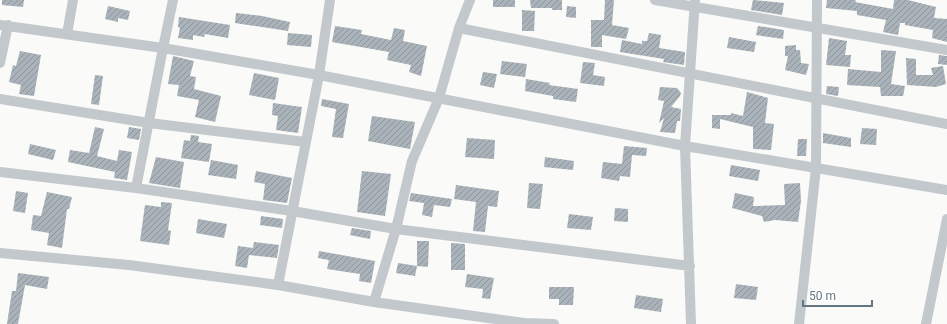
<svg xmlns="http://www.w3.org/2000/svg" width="947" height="324" viewBox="0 0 947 324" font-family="Roboto,sans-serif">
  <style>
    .building { fill: url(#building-hatch) }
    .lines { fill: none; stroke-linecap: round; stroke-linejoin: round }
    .street { stroke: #c3c8cc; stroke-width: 10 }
  </style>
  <defs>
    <pattern id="building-hatch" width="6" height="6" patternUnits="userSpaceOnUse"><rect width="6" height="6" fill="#aab3b9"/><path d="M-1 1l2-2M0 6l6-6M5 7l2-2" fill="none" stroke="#8e969c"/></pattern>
  </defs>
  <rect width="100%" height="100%" fill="#fafaf8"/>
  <!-- building -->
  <path class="building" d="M2 0H24L23 7 2 5Z
    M493 0H515V7H493Z
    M530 0H562V10H552V8H531Z
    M605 0H614L612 25 629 28 626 39 602 35V47H591V20H604Z
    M753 0 784 3 782 15 751 10Z
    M827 0H856L855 2 893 9 894 0H908L936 7 934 18 947 19V42L932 38 933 30 905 25V23H900L898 35 883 32 886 20 857 15V11L826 8Z
    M108 6 130 11 128 20 118 18V22L105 19Z
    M567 6 576 7V18L566 17Z
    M522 10 535 11 534 31H522Z
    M236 13 262 16 290 22 288 31 235 23Z
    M179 17 230 25 228 38 205 34 204 37 193 35V40L178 38 180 28 178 27Z
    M335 26 362 30 361 34 391 40 394 28 405 30 403 41 427 46 421 76 409 72 411 65 387 60 389 52 332 42Z
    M758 26 784 30 783 39 756 35Z
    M288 33 312 35 311 47 287 45Z
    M649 33 661 35 659 48 685 52 684 65 663 62 664 59 620 52 622 40 642 44V41H647Z
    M729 37 756 42 754 52 727 48Z
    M829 38 847 41 845 55H851L850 67 826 65Z
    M796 45V50H800L801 63 809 64 806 75 785 70 788 56H785V46Z
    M881 50 896 51 891 84 905 86 903 96H881L880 87 847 85 848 69 881 72Z
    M20 51 41 55 34 96 19 94 21 85 9 82 13 65 16 66Z
    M939 55 947 56V65L938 64Z
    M173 56 194 61 190 76 196 77 194 89 221 96 215 122 195 117 199 100 177 96 179 85 168 84Z
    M906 58 916 59V75H933L931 68 943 66 946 84 936 87 907 85Z
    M502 61 527 64 525 77 500 74Z
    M583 62 595 63 593 75 605 77 604 86 580 83Z
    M483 72 497 74 494 88 480 85Z
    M254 73 279 78 275 100 249 95Z
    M95 75 103 76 99 105 91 104Z
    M526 79 550 83 549 85 578 89 576 102 553 99V96L525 91Z
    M827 86 839 87 838 96 826 94Z
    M660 87 677 88 681 93 680 96 671 107 681 109 680 121H677L675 133 660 132 664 118 659 123 664 101 658 100Z
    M747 92 768 98 765 123 774 124 771 150 753 149V127L720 119V129L712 128V115H731V113L743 116Z
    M322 99 349 104 343 138 332 137 336 109 321 106Z
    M273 103 302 107 298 133 276 130 278 116 272 115Z
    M372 116 415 122 410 149 368 141Z
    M95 127 104 129 97 156 117 161 119 150 132 152 127 180 114 178 115 172 68 162 70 150 89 153Z
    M129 127 141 129 139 140 127 138Z
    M862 128 877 129 876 145 860 144Z
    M823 133 851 138V147L823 143Z
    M191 135 199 136 198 142 212 144 209 162 181 158 184 140 190 141Z
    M467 138 495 140 494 159 465 157Z
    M798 139H807L806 156H797Z
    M30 144 56 150 53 160 28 154Z
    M624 146 647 148 646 156 632 155 630 177 620 176 619 181 601 178 603 162 622 164Z
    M156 157 184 162 180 188 149 183Z
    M545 157 574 161 573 170 544 167Z
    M211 160 238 165 236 179 208 175Z
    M731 165 760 170 758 181 729 176Z
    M256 171 292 178 287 203 263 200 265 184 254 182Z
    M362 171 391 174 385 216 357 212Z
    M529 183 543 184 540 209 527 208Z
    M800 183 801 201 798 222 775 220 764 222 762 216 732 208 735 193 754 197 753 206 785 205 784 184Z
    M456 185 499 191 497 207 488 206 485 232 473 231 476 202 454 199Z
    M16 191 28 193 25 213 13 211Z
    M47 192 72 197 69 209H67L62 248 47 245 49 233 31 230 33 215 41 216Z
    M411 193 452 199 450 207 434 205 432 217 422 215 424 203 409 201Z
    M161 202 172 203 168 230 171 231 169 245 140 241 145 205 161 207Z
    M615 208 628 209V222L614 221Z
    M569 214 593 217 591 230 567 228Z
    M261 216 283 219 282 228 260 225Z
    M198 219 227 224 224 238 196 233Z
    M352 228 371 231 370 239 350 235Z
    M417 241H429L428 267 417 266Z
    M254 242 279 245 277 258 249 255 247 268 235 266 238 246 253 248Z
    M451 243 465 244V270H451Z
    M319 251 375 261 371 283 359 281 360 274 327 269 329 260 318 258Z
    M398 263 417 266 415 276 396 273Z
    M18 273 49 277 47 289 25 285 18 324H7L12 291H16Z
    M467 274 494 278 490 299 482 298 483 289 465 287Z
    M736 284 758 287 756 300 734 298Z
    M549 287H574L573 305H559V299H549Z
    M636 295 663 299 661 312 634 308Z"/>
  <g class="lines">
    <!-- street -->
    <path class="street" d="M655 0 947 50
      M0 25 163 48 173 0
      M459 28 947 124
      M67 34 73 0
      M0 63 8 25
      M0 99 149 123 306 142
      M0 172 136 188 292 211 396 229 690 266
      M136 188 163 48 319 75 685 146 947 190
      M0 253 129 265 278 285 374 302 524 323 554 324
      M278 285 319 75 330 0
      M374 302 396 229 412 161 439 98 459 28 470 0
      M691 324 685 146 695 0
      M799 324 816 168 817 0
      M926 324 947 219"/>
  </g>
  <!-- scale -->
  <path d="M803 300v6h69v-6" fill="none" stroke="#657683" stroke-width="2"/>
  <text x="809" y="300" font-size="12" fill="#657683" stroke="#ffffff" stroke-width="3" paint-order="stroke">50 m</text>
</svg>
